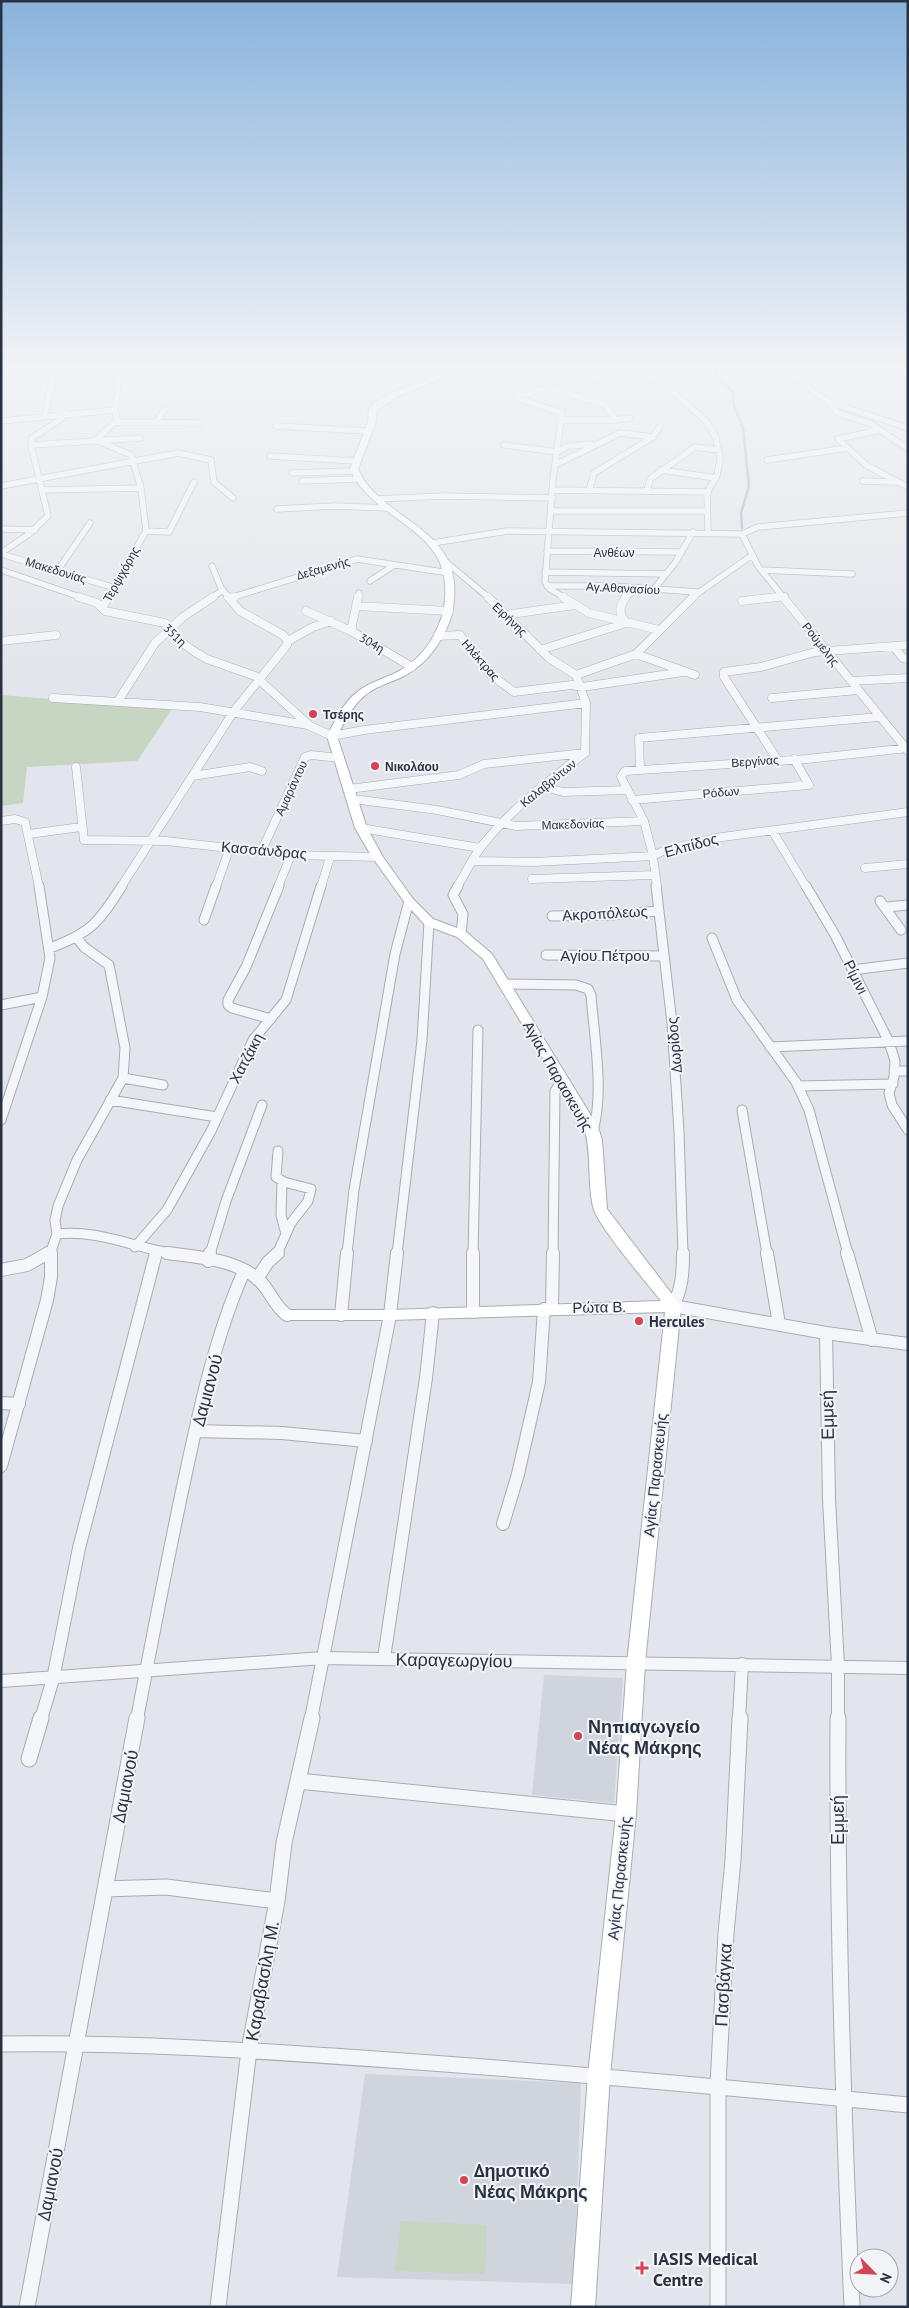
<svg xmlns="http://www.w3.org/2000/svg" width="909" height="2308" viewBox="0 0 909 2308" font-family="'PT Sans',sans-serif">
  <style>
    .built { fill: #d0d4dd }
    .green { fill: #c7d5c3 }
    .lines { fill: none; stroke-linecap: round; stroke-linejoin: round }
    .stream { stroke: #9cb2cb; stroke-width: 2.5 }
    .street-far4-casing { stroke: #a7acb5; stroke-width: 7 }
    .street-far3-casing { stroke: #a7acb5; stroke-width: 9 }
    .street-far2-casing { stroke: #a7acb5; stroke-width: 11 }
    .street-far1-casing { stroke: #a7acb5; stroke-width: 14 }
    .street-casing { stroke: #a7acb5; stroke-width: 17 }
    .secondary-casing { stroke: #a7acb5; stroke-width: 2 }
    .street-far4 { stroke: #f5f6f9; stroke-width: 5.5 }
    .street-far3 { stroke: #f5f6f9; stroke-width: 8 }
    .street-far2 { stroke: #f5f6f9; stroke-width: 9 }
    .street-far1 { stroke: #f5f6f9; stroke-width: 12 }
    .street { stroke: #f5f6f9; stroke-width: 15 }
    .secondary { fill: #fff; fill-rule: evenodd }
    .poi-dot { fill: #d24456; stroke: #f2f4f8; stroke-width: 2 }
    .labels { text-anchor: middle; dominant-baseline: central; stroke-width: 4; stroke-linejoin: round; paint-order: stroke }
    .far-street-label { font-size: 12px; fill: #293243; stroke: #f2f4f8 }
    .far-poi-label { font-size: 12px; font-weight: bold; fill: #293243; stroke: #f2f4f8; text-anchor: start }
    .street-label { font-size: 15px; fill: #293243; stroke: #f2f4f8 }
    .poi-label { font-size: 15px; font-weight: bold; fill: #293243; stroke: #f2f4f8; text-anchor: start }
    .near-street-label { font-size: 18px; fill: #293243; stroke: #f2f4f8 }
    .near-poi-label { font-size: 18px; font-weight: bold; fill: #293243; stroke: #f2f4f8; text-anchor: start }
  </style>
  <rect width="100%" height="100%" fill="#e2e5eb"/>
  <!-- built -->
  <path class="built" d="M544 1675 623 1678 614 1803 532 1795Z
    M365 2074 581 2083 574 2284 337 2277Z"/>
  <!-- green -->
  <path class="green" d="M1 695 172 709 137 761 27 767 23 803 1 806Z
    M401 2221 487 2225 485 2274 395 2271Z"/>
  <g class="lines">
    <!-- stream -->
    <path class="stream" d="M717 369 714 373 732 391 734 406 743 428 749 486 741 513 742 528"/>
    <!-- street-far4 casing -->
    <g class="street-far4-casing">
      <path id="street-far4" d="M515 369 528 373 552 389 604 404 616 420H561
        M558 369 609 381
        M632 369 659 380 706 421 716 438 720 459 717 475 707 493 708 532
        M776 369 800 379 815 393 832 403 908 428
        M1 370 35 369
        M528 373 545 369
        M603 384 631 369
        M548 387 517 398 562 413 553 479 545 582 550 589 565 598
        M832 403 830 405 838 413 871 424 908 449
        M45 415 55 369
        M616 420 630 418
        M1 421 115 410
        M115 422 199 423
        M156 423 165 409
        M276 426 367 431
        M879 430 838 439 866 465 908 487
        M31 445 140 438
        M504 445 558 452
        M559 451 568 446 591 444
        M270 456 356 461
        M767 460 848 448
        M555 465 620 433 653 437
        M661 470 716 478
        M292 473 354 471
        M302 481 358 479
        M863 481 896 482
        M1 486 178 453 211 460 214 482 233 498
        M42 490 141 488
        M553 490 708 492
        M589 491 594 473 653 437 660 426
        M647 491 650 479 695 447 719 450
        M377 499 443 496 553 498
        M277 509 335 506 389 508
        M552 511H707
        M1 529 35 530
        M146 531 169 532 194 482
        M742 534 758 566 784 598
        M742 534 758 527 908 513
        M433 543 507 531 742 534
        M547 551 682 552
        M1 553 29 534 48 516 31 445 32 438 61 419 66 413
        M1 554 112 587
        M445 561 489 598
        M212 566 221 588 229 598
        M1 570 83 598
        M58 570 90 523
        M761 570 852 574
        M545 572 666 574
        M370 581 393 566
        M547 586H612L698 592
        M654 589 675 563 693 532
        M107 598 146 531 141 488 131 455 96 440 117 420 115 410 120 369
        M211 598 223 590
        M230 598 357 559 449 573
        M358 598 359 593
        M625 598 638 588
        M691 598 751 556
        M767 598 785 596"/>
    </g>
    <!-- street-far3 casing -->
    <g class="street-far3-casing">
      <path id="street-far3" d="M79 597 97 603 105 611 165 623 177 639 195 652 207 659 255 676 310 726 332 736 364 730 586 703
        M358 597 356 606 449 611
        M488 597 549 658 576 675
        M563 597 589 613 659 630
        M626 597C619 606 618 615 627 623
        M783 597 908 751
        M230 598 234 597
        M742 601 778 597
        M103 607 108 597
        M306 611 351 631 412 667
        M505 615 575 605
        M351 631 356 606
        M438 636 460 635 491 675 514 692 572 685 582 687 683 672
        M1 641 56 635
        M288 641 313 627 331 621
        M893 646 903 658 908 659
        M540 650 626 623
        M636 654 695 675
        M576 675 636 654 693 597
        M852 681 908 678
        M53 698 200 707 308 725
        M772 698 858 690
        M118 701 155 643 183 617 213 597
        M777 759 724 677V672L761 667 815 652 908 645
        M76 767 84 840 166 841 291 855 378 857
        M640 769 639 738 879 717
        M193 776 250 767 262 771
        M541 786 563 792 627 790
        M349 789 459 775 484 764 585 753
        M353 799 437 810 516 826 644 821
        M632 800 809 785 794 759
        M1 821 15 819 25 822 39 887
        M361 828 480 848
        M773 832 806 887
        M29 834 81 827
        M261 852 305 757 311 755 340 758
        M473 861 534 862 653 856 663 851 715 838 908 812
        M865 868 908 864
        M532 879 654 875
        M121 887 234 711 287 645 288 641 283 635 240 611 228 597
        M216 887 230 847
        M278 887 291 855
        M321 887 330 857
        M457 887C465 874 472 859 481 847 510 810 548 781 585 753L586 703 576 675
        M657 887 653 856 644 821 621 777 625 771 807 759 908 748"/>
    </g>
    <!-- street-far2 casing -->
    <g class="street-far2-casing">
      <path id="street-far2" d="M458 886 453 895 463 914 461 934
        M656 886 672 1023 679 1132 683 1254
        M806 886 835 935 889 1042 895 1061 894 1077 889 1093 892 1105 908 1130
        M880 901 901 930
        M886 907 908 905
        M552 916 611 915 658 911
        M204 920 216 886
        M712 938 737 1000 796 1082 809 1110 848 1254
        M50 948C91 933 99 922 122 886
        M546 955 663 956
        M852 970 908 963
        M504 984 576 985 588 989 591 995C594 1036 605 1096 592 1134
        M1 1005 42 997
        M271 1019 232 1008 228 1005V1000L246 967 279 886
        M770 1047 908 1041
        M894 1071H908
        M123 1078 163 1085
        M798 1086 893 1084
        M110 1100 217 1117
        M742 1110 767 1254
        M1 1120 42 997 50 958 39 886
        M282 1182 281 1215 286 1234
        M57 1234C97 1229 136 1248 175 1254
        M135 1247 167 1210 211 1131 253 1040 286 1000 321 886
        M51 1251V1254
        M46 1254 51 1251 57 1234 55 1220 58 1206 77 1160 123 1078 125 1048 109 965 84 947 77 938
        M155 1254 156 1252
        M210 1254 226 1201 262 1105
        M277 1254 291 1223 308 1201 311 1189 284 1182 276 1177 278 1151
        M347 1254 354 1190 395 954 409 901
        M397 1254 422 1040 429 922
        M473 1254 478 1030
        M553 1254 555 1091 563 1080"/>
    </g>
    <!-- street-far1 casing -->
    <g class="street-far1-casing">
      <path id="street-far1" d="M167 1253C197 1257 237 1259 260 1281 271 1292 274 1306 287 1315
        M473 1253V1312
        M683 1253C683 1272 682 1289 673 1306L826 1333 908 1344
        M767 1253 779 1324
        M847 1253 872 1340
        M208 1261 210 1253
        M1 1270 27 1265 48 1253
        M257 1279 268 1262 278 1253
        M552 1308 553 1253
        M341 1315 347 1253
        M826 1333 829 1499 838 1666V1719
        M1 1403 19 1404
        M195 1431 282 1433 366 1441
        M1 1466 47 1300 51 1277V1253
        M503 1524 518 1474 539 1382 544 1309
        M384 1658 426 1378 433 1313
        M1 1681 323 1658 908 1668
        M41 1719 53 1679 79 1548 156 1253
        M137 1719C152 1640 167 1561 184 1482 199 1411 215 1337 244 1271
        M311 1719 390 1315 397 1253
        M739 1719 742 1664"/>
    </g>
    <!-- street casing -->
    <g class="street-casing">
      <path id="street" d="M838 1718C837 1915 843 2110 852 2307
        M29 1759 41 1718
        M298 1781 626 1814
        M105 1889 166 1887 277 1901
        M1 2044C131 2042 260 2051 389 2060 562 2072 735 2088 908 2105
        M27 2307 137 1718
        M218 2307 249 2050 277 1901 284 1843 312 1718
        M718 2307V2085L726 1933 733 1860 740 1718"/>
    </g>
    <!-- secondary casing -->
    <g class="secondary-casing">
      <path id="secondary" d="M453 369H463L397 397 377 410 376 422 358 469C378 516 448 525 454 582 455 596 454 610 449 623 440 645 425 666 402 677 389 683 373 687 362 698 351 708 344 723 337 736L367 828 383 857 413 899 433 919 465 931 492 954 598 1127 602 1140 607 1209 681 1306 645 1663 636 1814 610 2075 595 2307H571L588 2075 616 1814 627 1663 665 1312 390 1320H287L282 1319 279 1315 282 1311 287 1310H390L661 1301C647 1283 597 1225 593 1207 587 1181 592 1153 584 1127L483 959 457 937 425 925 405 903 372 857 355 828 327 736C335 721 343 703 357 692 367 684 379 680 391 675 414 665 430 647 439 624 445 611 446 596 445 582 440 527 370 517 350 469L368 422 369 409 374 403 391 393Z
        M885 369H896L908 373V378Z"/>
    </g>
    <!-- street-far4 -->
    <use href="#street-far4" class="street-far4"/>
    <!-- street-far3 -->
    <use href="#street-far3" class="street-far3"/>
    <!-- street-far2 -->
    <use href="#street-far2" class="street-far2"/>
    <!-- street-far1 -->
    <use href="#street-far1" class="street-far1"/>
    <!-- street -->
    <use href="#street" class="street"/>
    <!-- secondary -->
    <use href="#secondary" class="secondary"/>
  </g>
  <!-- sky -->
  <linearGradient id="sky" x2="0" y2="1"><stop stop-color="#89b3dc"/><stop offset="0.53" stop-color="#f2f3f6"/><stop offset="1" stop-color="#f2f3f6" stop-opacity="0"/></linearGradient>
  <rect width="909" height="692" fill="url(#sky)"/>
  <!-- markers -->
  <g class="poi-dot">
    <circle cx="313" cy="714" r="5"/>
    <circle cx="375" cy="766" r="5"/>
    <circle cx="639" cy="1321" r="5"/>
    <circle cx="578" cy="1736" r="5"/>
    <circle cx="464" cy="2180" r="5"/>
    <path d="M639.5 2260.5h5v5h5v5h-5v5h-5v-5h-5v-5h5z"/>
  </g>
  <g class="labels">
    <!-- far-street labels -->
    <g class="far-street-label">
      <text x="614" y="552">Ανθέων</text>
      <text transform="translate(323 568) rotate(-16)">Δεξαμενής</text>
      <text transform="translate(56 570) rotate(17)">Μακεδονίας</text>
      <text transform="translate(121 574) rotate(-61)">Τερψιχόρης</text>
      <text transform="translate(623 588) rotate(3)">Αγ.Αθανασίου</text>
      <text transform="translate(510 619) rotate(44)">Ειρήνης</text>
      <text transform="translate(175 635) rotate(44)">351η</text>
      <text transform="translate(372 643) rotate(30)">304η</text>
      <text transform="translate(821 644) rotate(52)">Ρούμελης</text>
      <text transform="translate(481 660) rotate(49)">Ηλέκτρας</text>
      <text transform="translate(755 761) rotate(-4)">Βεργίνας</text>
      <text transform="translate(548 783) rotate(-39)">Καλαβρύτων</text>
      <text transform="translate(291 788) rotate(-65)">Αμαράντου</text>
      <text transform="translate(721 792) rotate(-5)">Ρόδων</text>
      <text transform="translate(573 824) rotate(-2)">Μακεδονίας</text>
    </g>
    <!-- far-poi labels -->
    <g class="far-poi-label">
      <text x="323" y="714">Τσέρης</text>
      <text x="385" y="766">Νικολάου</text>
    </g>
    <!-- street labels -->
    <g class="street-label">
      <text transform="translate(691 845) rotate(-15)">Ελπίδος</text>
      <text transform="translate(264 850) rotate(5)">Κασσάνδρας</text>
      <text transform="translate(605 913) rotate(-3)">Ακροπόλεως</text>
      <text x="605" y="955">Αγίου Πέτρου</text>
      <text transform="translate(856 977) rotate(64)">Ρίμινι</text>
      <text transform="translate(674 1045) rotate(-95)">Δωρίδος</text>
      <text transform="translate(246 1058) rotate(-62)">Χατζάκη</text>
      <text transform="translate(558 1076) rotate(60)">Αγίας Παρασκευής</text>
      <text transform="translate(599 1307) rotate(-1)">Ρώτα Β.</text>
      <text transform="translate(655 1475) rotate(-84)">Αγίας Παρασκευής</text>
      <text transform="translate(619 1878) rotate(-84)">Αγίας Παρασκευής</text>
    </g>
    <!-- poi labels -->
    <g class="poi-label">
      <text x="649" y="1321">Hercules</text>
    </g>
    <!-- near-street labels -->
    <g class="near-street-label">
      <text transform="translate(207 1390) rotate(-75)">Δαμιανού</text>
      <text transform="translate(827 1415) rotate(-91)">Εμμεή</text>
      <text transform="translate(454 1660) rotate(1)">Καραγεωργίου</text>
      <text transform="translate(125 1786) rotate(-79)">Δαμιανού</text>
      <text transform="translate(837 1820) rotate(-90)">Εμμεή</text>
      <text transform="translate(262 1981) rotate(-80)">Καραβασίλη Μ.</text>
      <text transform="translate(723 1985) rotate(-87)">Πασβάγκα</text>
      <text transform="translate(50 2184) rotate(-79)">Δαμιανού</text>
    </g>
    <!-- near-poi labels -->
    <g class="near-poi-label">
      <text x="588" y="1726">Νηπιαγωγείο<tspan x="588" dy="21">Νέας Μάκρης</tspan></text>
      <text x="474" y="2170">Δημοτικό<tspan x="474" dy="21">Νέας Μάκρης</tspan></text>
      <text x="653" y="2258">IASIS Medical<tspan x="653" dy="21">Centre</tspan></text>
    </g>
  </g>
  <!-- border -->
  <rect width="909" height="2308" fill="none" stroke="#293243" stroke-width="5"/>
  <!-- north arrow -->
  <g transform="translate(874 2273) rotate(114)"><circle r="24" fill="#f2f4f8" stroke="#a2a6b0"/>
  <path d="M0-4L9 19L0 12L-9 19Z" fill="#d24456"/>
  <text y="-8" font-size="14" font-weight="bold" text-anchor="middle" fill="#293243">N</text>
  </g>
</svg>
